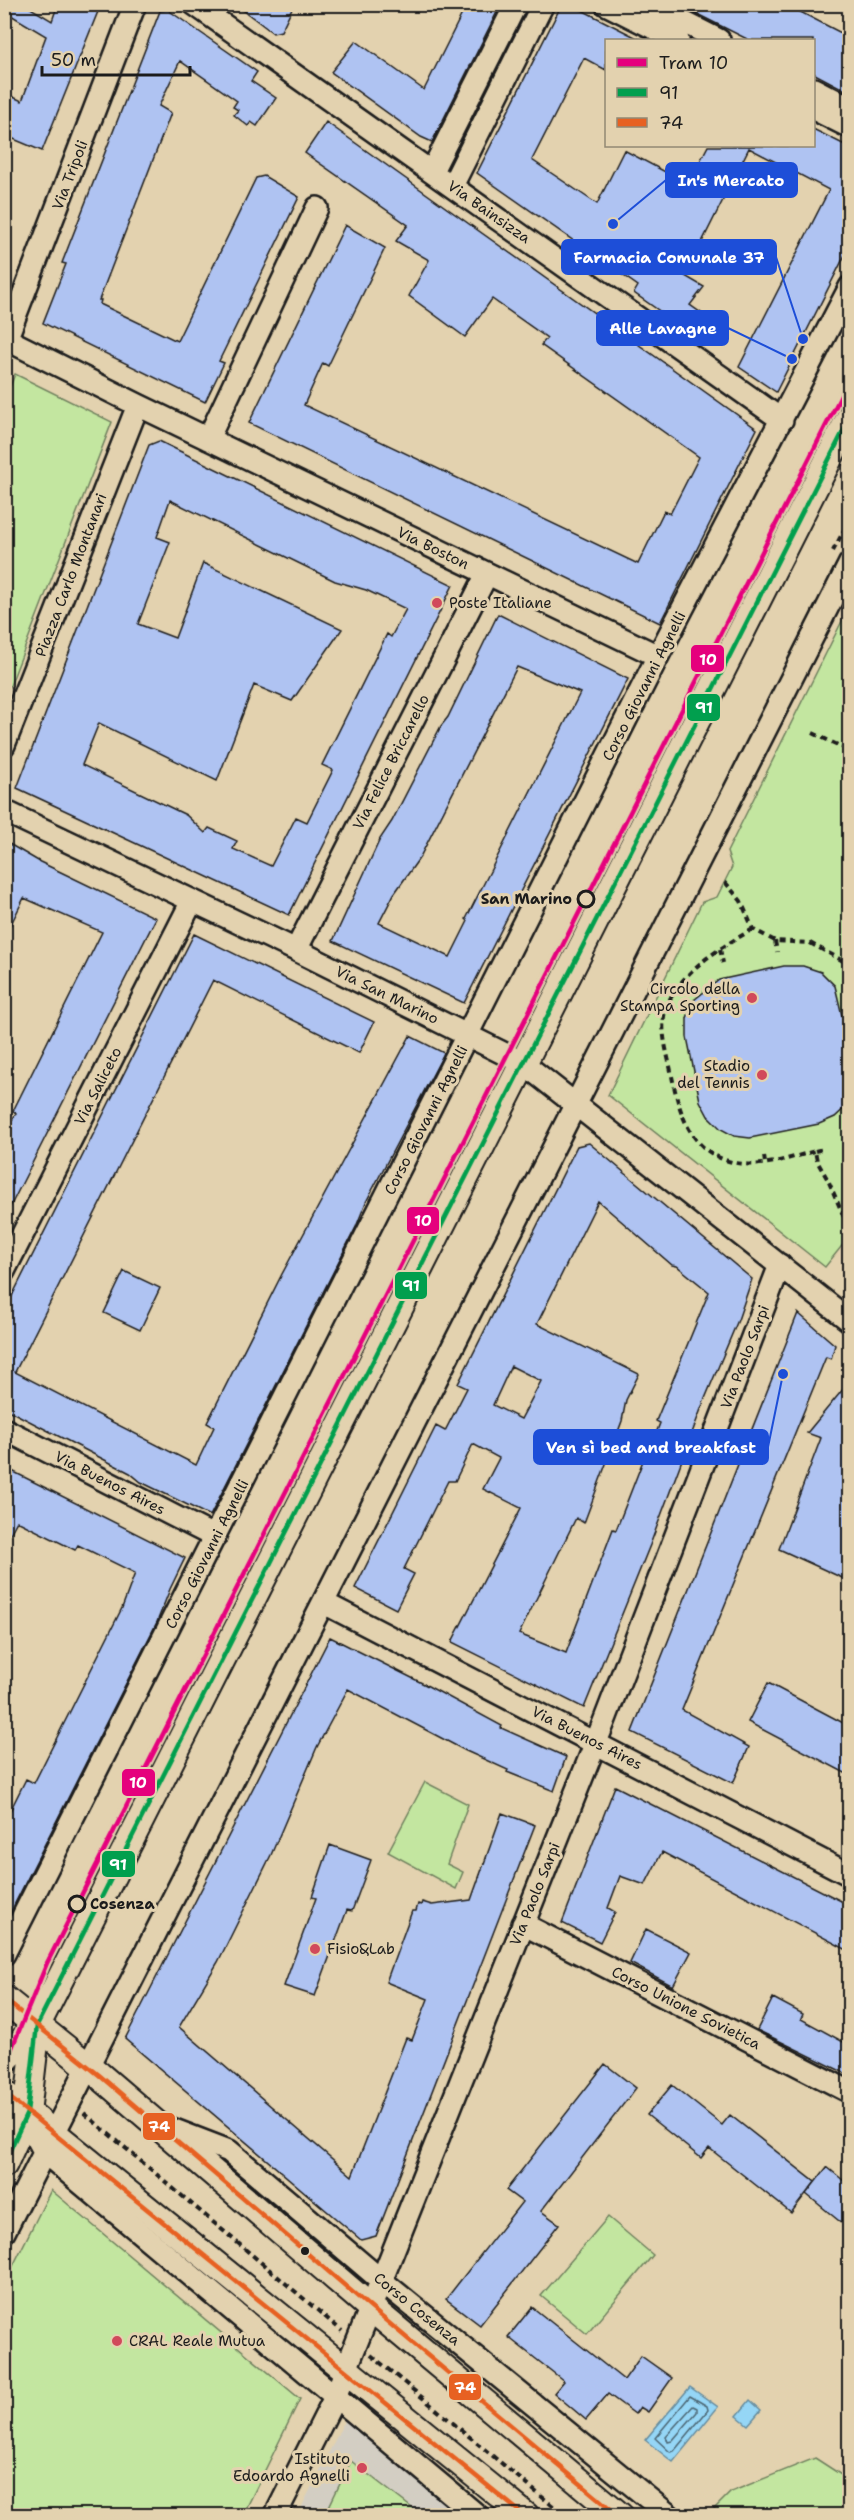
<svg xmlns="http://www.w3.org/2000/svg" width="854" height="2520" viewBox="0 0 854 2520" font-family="'Shantell Sans',sans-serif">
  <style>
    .built { fill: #d3cec3 }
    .green { fill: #c3e6a0; stroke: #70815e; stroke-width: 1.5 }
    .water { fill: #95d6f6; stroke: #658c9f; stroke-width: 1.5 }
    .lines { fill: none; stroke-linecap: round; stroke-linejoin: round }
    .shore { stroke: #4c6673; stroke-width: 1.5 }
    .building { fill: #afc3f2; stroke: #1c1c1c; stroke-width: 1.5; fill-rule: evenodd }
    .minor-casing { stroke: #1c1c1c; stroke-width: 26 }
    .major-casing { stroke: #1c1c1c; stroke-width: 30 }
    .path { stroke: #1c1c1c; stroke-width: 4; stroke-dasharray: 6 4.5; stroke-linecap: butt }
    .minor { stroke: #e3d2af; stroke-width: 21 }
    .major { stroke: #e3d2af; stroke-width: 26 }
    .bus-1-casing { stroke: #e3d2af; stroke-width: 9 }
    .bus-2-casing { stroke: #e3d2af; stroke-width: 9 }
    .bus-1 { stroke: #019f4e; stroke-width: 4.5 }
    .bus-2 { stroke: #e76122; stroke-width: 4.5 }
    .tram-1-casing { stroke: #e3d2af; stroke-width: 9 }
    .tram-1 { stroke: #e5007d; stroke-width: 4.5 }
    .poi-dot { fill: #d1495b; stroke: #e3d2af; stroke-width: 2 }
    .stop-dot { fill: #e3d2af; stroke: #1c1c1c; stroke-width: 3 }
    .bus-dot { fill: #1c1c1c; stroke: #e3d2af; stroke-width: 2 }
    .labels { text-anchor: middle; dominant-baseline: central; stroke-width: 6; stroke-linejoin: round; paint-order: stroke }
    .street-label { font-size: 15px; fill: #1c1c1c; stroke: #e3d2af }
    .poi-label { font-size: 15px; fill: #1c1c1c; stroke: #e3d2af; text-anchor: start }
    .stop-label { font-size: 15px; font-weight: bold; fill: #1c1c1c; stroke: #e3d2af; text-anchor: end }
    .leader { fill: none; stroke: #1d4ed8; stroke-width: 2 }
    .callout-dot { fill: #1d4ed8; stroke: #e3d2af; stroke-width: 2 }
    .callout { fill: #1d4ed8; stroke: #1d4ed8; stroke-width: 2 }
    .callout-label { font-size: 16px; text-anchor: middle; font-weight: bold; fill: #fff }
    .line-badge { stroke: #e3d2af; stroke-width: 2 }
    .badge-label { font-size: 16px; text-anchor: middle; font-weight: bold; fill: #fff }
  </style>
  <rect width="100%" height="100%" fill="#e3d2af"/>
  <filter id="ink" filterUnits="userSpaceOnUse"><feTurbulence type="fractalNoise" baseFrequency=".0167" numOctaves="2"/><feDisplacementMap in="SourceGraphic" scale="12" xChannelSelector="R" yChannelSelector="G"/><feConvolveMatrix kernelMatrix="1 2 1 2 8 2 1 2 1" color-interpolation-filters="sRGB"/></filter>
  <g filter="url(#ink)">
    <!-- built -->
    <path class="built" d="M345 2420 460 2515 297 2516Z"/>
    <!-- green -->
    <path class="green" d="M15 374 112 422 5 699 4 402Z
      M849 607V1237L825 1267 608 1095 702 902 717 897 732 867 727 852Z
      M425 1782 468 1804 447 1864 463 1872 456 1889 388 1852Z
      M51 2190 300 2399 243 2515H5V2282Z
      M608 2217 653 2255 587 2334 541 2296Z
      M815 2458 849 2480V2515H708L731 2492Z
      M351 2461 421 2515H325Z"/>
    <!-- water -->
    <path class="water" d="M690 2387 718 2407 673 2462 645 2440Z
      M750 2400 761 2410 748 2425 737 2416Z"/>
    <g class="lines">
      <!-- shore -->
      <path class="shore" d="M690 2396 707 2406 708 2410 674 2451 670 2452 655 2438Z
        M693 2406 697 2408V2412L672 2441 668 2442 666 2436Z"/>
    </g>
    <!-- building -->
    <path class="building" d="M4 4H24L52 21 58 4H101L42 151 4 135V93L22 101 46 36 4 11Z
      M235 4H294L281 31 273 33Z
      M467 4H501L432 142 421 137 331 72 356 41 424 90Z
      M562 4H570L641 40H606V70L584 58 532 160 597 204 624 150 688 184 708 146H813V129L849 147V247L776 392 739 367 829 190 749 148 685 276 704 287 690 305 711 320 698 338 634 293 638 286 477 173Z
      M677 4H785L849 37V92L813 73V40H749Z
      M168 10 257 72 251 81 276 98 257 126 251 122 248 126 234 115 238 110 233 107 237 101 180 61 159 106 171 113 99 300H101L100 304 177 341 256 178 264 176 299 197 219 361 224 363 205 402 43 323 66 264 62 263 160 11Z
      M326 122 757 429 660 623 249 423 345 225 385 248 328 366 323 363 304 405 638 564 664 511 670 514 699 457 541 345 547 338 492 299 465 337 409 296 429 260 396 241 408 225 305 153Z
      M159 441 453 585 289 915 17 788 149 445ZM170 500 335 581 366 590 406 609 391 637 387 634 322 765 333 770 307 822 296 817 271 866 233 849 237 841 209 828 205 833 186 815 82 765 99 723 217 781 254 685 292 701 342 629 203 563 175 638 138 624 170 542 157 537Z
      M498 614 628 679 464 1003 333 941 380 839 392 821 441 726 448 717ZM517 667 580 693 466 919 468 921 450 957 379 923 394 894 420 857Z
      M4 841 40 862 156 918 4 1219V1135L16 1113 13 1111 102 932 24 898 4 938Z
      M194 934 374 1022 359 1053 213 980 15 1372 196 1465 214 1427 207 1423 282 1274 410 1036 444 1053 366 1202 356 1227 210 1516 141 1482 130 1473 4 1408V1312Z
      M784 966H803L821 972 835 986 849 1045V1104L835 1117 819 1124 750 1138 734 1136 721 1129 708 1116 700 1101 687 1037V1018L694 1000 719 980Z
      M589 1143 752 1279 738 1320 704 1401 650 1545 584 1708 452 1642 521 1508 483 1489 499 1458 473 1444 455 1481H448L404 1569 414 1574 396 1609 355 1588 436 1426 445 1431 467 1388 458 1384 577 1146ZM598 1201 672 1265 677 1266 709 1292 656 1421 660 1423 646 1459 644 1458 616 1530 613 1529 566 1653 519 1634 576 1518 584 1523 622 1421 626 1400 639 1374 537 1324ZM511 1366 541 1381 521 1419 493 1405Z
      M124 1271 160 1288 140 1330 104 1313Z
      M798 1313 835 1345 831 1359 826 1357 682 1710 749 1747 733 1783 632 1732Z
      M849 1382V1581L779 1549 821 1438 807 1433Z
      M4 1467 185 1558 170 1589 157 1622 4 1925V1823L26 1779 34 1783 122 1608 135 1573 78 1545 75 1550 17 1521 4 1545Z
      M330 1637 428 1686 502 1726 501 1728 566 1757 554 1791 507 1772 508 1770 466 1751 348 1689 317 1747 271 1855 218 1962 179 2027 352 2176 406 2038 412 2040 428 1999 386 1982 412 1911H416L418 1904 421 1905 422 1902 432 1905 471 1900 502 1813 535 1825 376 2236 361 2240 125 2039Z
      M768 1683 849 1726V1775L748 1722Z
      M615 1786 849 1905V1951L662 1852 645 1885 620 1876 608 1908 615 1912 600 1942 562 1923Z
      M330 1845 371 1860 352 1911 347 1910 315 1996 284 1986 316 1898 312 1897Z
      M646 1929 691 1952 673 1986 630 1963Z
      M773 1998 803 2014 801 2019 849 2045V2075L757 2030Z
      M605 2064 636 2088 541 2211 559 2224 480 2325 446 2299 522 2202 506 2190Z
      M672 2085 722 2125 730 2115 815 2182 791 2213 709 2148 701 2158 647 2115Z
      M827 2167 849 2185V2229L806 2194Z
      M532 2307 624 2380 641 2356 672 2378 648 2412 640 2407 635 2414 608 2394 586 2420 554 2393 564 2381 508 2337Z"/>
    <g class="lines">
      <!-- minor casing -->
      <g class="minor-casing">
        <path id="minor" d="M194 4 782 420
          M606 4 678 40
          M648 4 719 40
          M814 89 850 108
          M814 109 850 127
          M432 171 516 4
          M452 186 543 4
          M4 338 138 405 658 656
          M4 345 135 4
          M208 439 317 208
          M4 745 138 405
          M4 811 296 950 523 1063 850 1321
          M296 950 487 574
          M4 1271 192 901
          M4 1429 215 1537
          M324 1603 850 1875
          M523 1924 850 2092
          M4 1954 658 656 850 287
          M27 2113 32 2129 45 2153 478 2516
          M164 2126 229 2151 382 2281 670 2516
          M4 2232 850 563
          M275 2516 335 2397 604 1722 780 1265"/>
      </g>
      <!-- major casing -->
      <g class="major-casing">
        <path id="major" d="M4 1999 99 2075 371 2308 620 2516
          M4 2061 37 2025 850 417
          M4 2093 526 2516
          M4 2164 27 2113 37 2025"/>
      </g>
      <!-- path -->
      <path class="path" d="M833 551 850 519
        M813 733 850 751
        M725 882 741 901 753 929 775 941 810 943 847 963 850 967
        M753 929C722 947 688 966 670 999 657 1022 666 1047 671 1071 679 1114 691 1158 743 1164 766 1167 793 1157 815 1151L817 1161 828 1180 844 1217
        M775 941 777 952
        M720 949 723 963
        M815 1151 819 1150 818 1145
        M764 1156 765 1163
        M84 2113 342 2331
        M371 2355 565 2516
        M744 2510 750 2516
        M798 2516 803 2513 845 2515 850 2512"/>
      <!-- minor -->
      <use href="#minor" class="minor"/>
      <!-- major -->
      <use href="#major" class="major"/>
      <!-- bus-1 casing -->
      <g class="bus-1-casing">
        <path id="bus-1" d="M4 2163 27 2113 37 2025 850 418"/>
      </g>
      <!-- bus-2 casing -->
      <g class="bus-2-casing">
        <path id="bus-2" d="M4 1999 99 2075 371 2308 619 2516
          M4 2093 525 2516"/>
      </g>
      <!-- bus-1 -->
      <use href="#bus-1" class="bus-1"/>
      <!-- bus-2 -->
      <use href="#bus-2" class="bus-2"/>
      <!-- tram-1 casing -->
      <g class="tram-1-casing">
        <path id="tram-1" d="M4 2067 47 1963 850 378"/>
      </g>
      <!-- tram-1 -->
      <use href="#tram-1" class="tram-1"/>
    </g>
  </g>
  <!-- markers -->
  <g class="poi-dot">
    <circle cx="437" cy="603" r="6"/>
    <circle cx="752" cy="998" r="6"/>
    <circle cx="762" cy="1075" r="6"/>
    <circle cx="315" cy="1949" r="6"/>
    <circle cx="117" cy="2341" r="6"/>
    <circle cx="362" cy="2468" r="6"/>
  </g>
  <g class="stop-dot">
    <circle cx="586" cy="899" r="8"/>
    <circle cx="77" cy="1904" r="8"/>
  </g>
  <circle class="bus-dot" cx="305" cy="2251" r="5"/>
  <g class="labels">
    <!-- street labels -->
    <g class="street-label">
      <text transform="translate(70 175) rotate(-69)">Via Tripoli</text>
      <text transform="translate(489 212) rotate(35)">Via Bainsizza</text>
      <text transform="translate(433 548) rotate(26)">Via Boston</text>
      <text transform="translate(71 575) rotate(-69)">Piazza Carlo Montanari</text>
      <text transform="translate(644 686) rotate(-63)">Corso Giovanni Agnelli</text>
      <text transform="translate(391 762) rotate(-63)">Via Felice Briccarello</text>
      <text transform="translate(387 995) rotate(26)">Via San Marino</text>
      <text transform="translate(98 1086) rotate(-63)">Via Saliceto</text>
      <text transform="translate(426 1120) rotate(-63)">Corso Giovanni Agnelli</text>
      <text transform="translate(745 1357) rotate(-69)">Via Paolo Sarpi</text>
      <text transform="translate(110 1483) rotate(27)">Via Buenos Aires</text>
      <text transform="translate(207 1554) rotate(-63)">Corso Giovanni Agnelli</text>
      <text transform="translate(587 1738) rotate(27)">Via Buenos Aires</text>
      <text transform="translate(535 1894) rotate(-68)">Via Paolo Sarpi</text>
      <text transform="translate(686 2008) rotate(27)">Corso Unione Sovietica</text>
      <text transform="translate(417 2309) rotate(39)">Corso Cosenza</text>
    </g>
    <!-- poi labels -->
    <g class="poi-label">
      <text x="449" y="603">Poste Italiane</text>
      <text x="740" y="989" text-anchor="end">Circolo della<tspan x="740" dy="17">Stampa Sporting</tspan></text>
      <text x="750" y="1066" text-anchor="end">Stadio<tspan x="750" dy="17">del Tennis</tspan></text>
      <text x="327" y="1949">Fisio&amp;Lab</text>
      <text x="129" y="2341">CRAL Reale Mutua</text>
      <text x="350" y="2459" text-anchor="end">Istituto<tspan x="350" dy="17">Edoardo Agnelli</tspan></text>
    </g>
    <!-- stop labels -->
    <g class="stop-label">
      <text x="572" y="899">San Marino</text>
      <text x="90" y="1904" text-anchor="start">Cosenza</text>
    </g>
  </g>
  <!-- callouts -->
  <path class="leader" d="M613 224L666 180M803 339L776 257M792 359L728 328M783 1374L768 1447"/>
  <g class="callout-dot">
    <circle cx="613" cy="224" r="6"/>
    <circle cx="803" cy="339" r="6"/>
    <circle cx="792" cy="359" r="6"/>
    <circle cx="783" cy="1374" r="6"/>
  </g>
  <g class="callout">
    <rect x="666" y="163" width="131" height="34" rx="6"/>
    <rect x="562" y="240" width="214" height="34" rx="6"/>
    <rect x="597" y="311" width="131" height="34" rx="6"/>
    <rect x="534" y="1430" width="234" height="34" rx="6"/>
  </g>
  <g class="callout-label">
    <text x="731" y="186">In's Mercato</text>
    <text x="669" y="263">Farmacia Comunale 37</text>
    <text x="663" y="334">Alle Lavagne</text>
    <text x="651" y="1453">Ven sì bed and breakfast</text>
  </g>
  <g class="line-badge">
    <rect x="690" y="644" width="35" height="29" rx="6" fill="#e5007d"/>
    <rect x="686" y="693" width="35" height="29" rx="6" fill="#019f4e"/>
    <rect x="406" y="1206" width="34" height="29" rx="6" fill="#e5007d"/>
    <rect x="394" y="1271" width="34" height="29" rx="6" fill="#019f4e"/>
    <rect x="121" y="1768" width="35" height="29" rx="6" fill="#e5007d"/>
    <rect x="101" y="1850" width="35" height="28" rx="6" fill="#019f4e"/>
    <rect x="142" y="2112" width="34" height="29" rx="6" fill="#e76122"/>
    <rect x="448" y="2373" width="34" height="28" rx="6" fill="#e76122"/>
  </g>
  <g class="badge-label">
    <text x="708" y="665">10</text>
    <text x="704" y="713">91</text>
    <text x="423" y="1226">10</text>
    <text x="411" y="1291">91</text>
    <text x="138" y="1788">10</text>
    <text x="118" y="1870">91</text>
    <text x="159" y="2132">74</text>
    <text x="465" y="2393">74</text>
  </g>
  <!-- margin -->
  <rect width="854" height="2520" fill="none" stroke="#e3d2af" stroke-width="24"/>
  <rect x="12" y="12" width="830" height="2496" fill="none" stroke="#1c1c1c" stroke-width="2" filter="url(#ink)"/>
  <!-- legend -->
  <rect x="605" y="39" width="210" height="108" fill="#e3d2af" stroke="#938974" stroke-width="1.5"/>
  <rect x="617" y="58" width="30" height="9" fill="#e5007d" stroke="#938974" stroke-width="1.5"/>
  <text x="659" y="69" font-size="18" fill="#1c1c1c">Tram 10</text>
  <rect x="617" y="88" width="30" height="9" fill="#019f4e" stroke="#938974" stroke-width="1.5"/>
  <text x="659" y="99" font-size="18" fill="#1c1c1c">91</text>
  <rect x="617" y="118" width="30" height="9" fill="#e76122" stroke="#938974" stroke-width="1.5"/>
  <text x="659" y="129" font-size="18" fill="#1c1c1c">74</text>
  <!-- scale -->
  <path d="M42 66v9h148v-9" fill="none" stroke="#1c1c1c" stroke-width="3"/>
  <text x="51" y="66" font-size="18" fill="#1c1c1c" stroke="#e3d2af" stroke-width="4.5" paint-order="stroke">50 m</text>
</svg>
